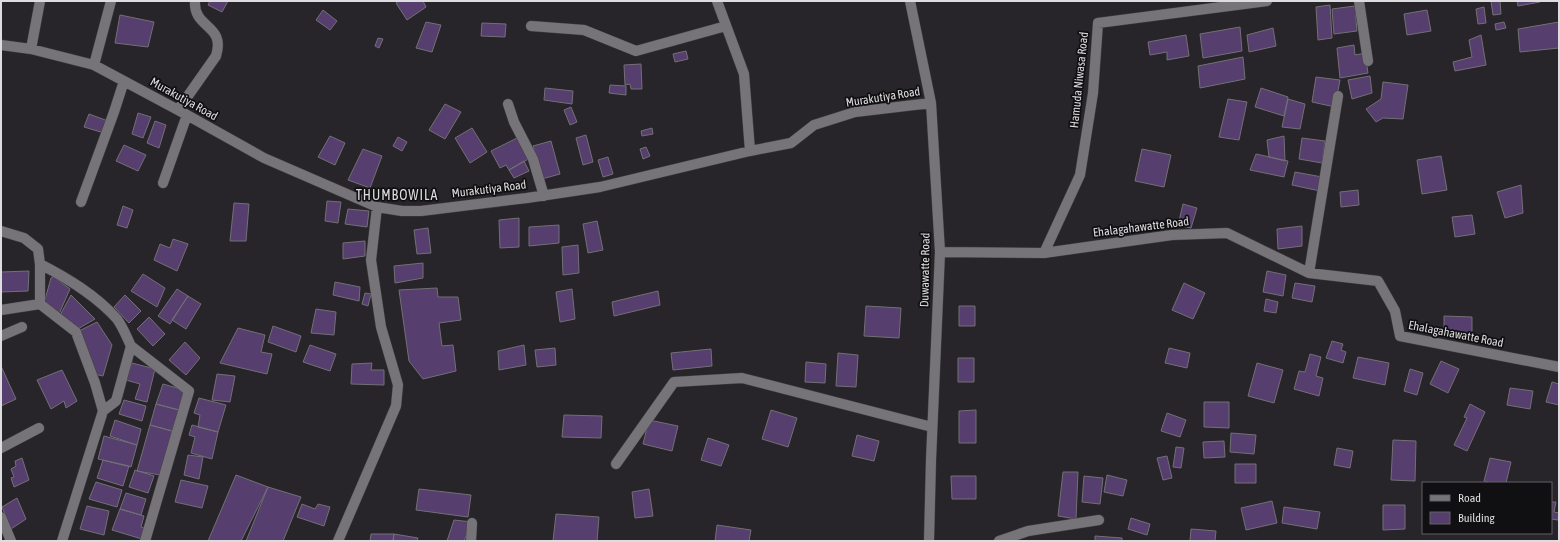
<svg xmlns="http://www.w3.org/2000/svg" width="1560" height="542" viewBox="0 0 1560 542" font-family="'Asap Condensed',sans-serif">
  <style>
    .building { fill: #563e6f; stroke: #727074 }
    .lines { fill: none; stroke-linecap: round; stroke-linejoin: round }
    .minor-casing { stroke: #414043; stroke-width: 11 }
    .minor { stroke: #767478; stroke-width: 10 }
    .labels { text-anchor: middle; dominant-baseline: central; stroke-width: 3.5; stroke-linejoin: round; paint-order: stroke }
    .street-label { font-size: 12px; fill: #dddcde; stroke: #100f11 }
    .quarter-label { font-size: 14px; letter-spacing: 1px; fill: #dddcde; stroke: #100f11 }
  </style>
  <rect width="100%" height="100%" fill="#272529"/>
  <!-- building -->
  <path class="building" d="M210 1H228L222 12 208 5Z
    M399 1H423L426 7 407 20 396 3Z
    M1491 1H1500L1501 14 1493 15Z
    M1517 1H1540V2L1518 6Z
    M1330 5 1332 38 1318 40 1316 7Z
    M1355 6 1357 31 1334 34 1332 9Z
    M1484 7 1486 23 1478 24 1476 9Z
    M323 10 337 21 330 30 316 20Z
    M1427 10 1431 31 1407 35 1404 14Z
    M120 15 154 22 148 47 115 43Z
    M426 22 441 25 432 52 416 48Z
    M1504 22 1506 28 1496 30 1495 24Z
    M1559 22V48L1520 52 1518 29Z
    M482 23 506 24 505 37 481 36Z
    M1240 27 1242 51 1203 58 1200 34Z
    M1273 28 1276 46 1249 52 1247 35Z
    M1186 35 1189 56 1167 60V52L1150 55 1148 42Z
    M1481 35 1486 65 1455 71 1453 62 1472 57 1469 40Z
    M378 38 383 39 379 48 375 46Z
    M1354 45 1355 55 1365 53 1368 73 1340 78 1337 48Z
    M686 51 688 59 675 62 673 54Z
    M1243 57 1245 79 1200 88 1198 66Z
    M641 64 642 89H631L630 84 625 85 624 65Z
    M1370 76 1372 93 1352 99 1348 80Z
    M1316 77 1340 80 1335 107 1312 102Z
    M1383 82 1408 85 1403 119 1383 118 1376 122 1366 109 1381 99Z
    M610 85 626 86V95L609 93Z
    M545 88 573 91 572 104 544 100Z
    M1261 88 1288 97 1284 116 1255 107Z
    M1228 99 1247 102 1239 140 1219 137Z
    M1288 99 1305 104 1300 129 1282 127Z
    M445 104 461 112 445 139 429 130Z
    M571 107 577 122 570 125 564 110Z
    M138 113 151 117 143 138 132 134Z
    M89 114 108 121 104 133 84 127Z
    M155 121 166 125 159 148 147 143Z
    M472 128 487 152 470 163 455 138Z
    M652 128 653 134 642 136 641 131Z
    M586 135 593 162 583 165 576 138Z
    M330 136 345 143 335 165 318 157Z
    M1284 136 1285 161 1269 157 1267 140Z
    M398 137 407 142 402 151 393 146Z
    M519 137 532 157 509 170 506 165 500 168 491 151Z
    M1302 138 1325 141 1322 163 1299 159Z
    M551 141 560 174 542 179 533 146Z
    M124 145 146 155 138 171 116 161Z
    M646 147 650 156 643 159 640 149Z
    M363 149 382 156 370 188 348 180Z
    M1142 149 1171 155 1164 187 1135 181Z
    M1256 154 1288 161 1284 177 1250 170Z
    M1441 156 1447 190 1422 194 1417 160Z
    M608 157 613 174 603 177 598 160Z
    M524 161 529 171 514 178 509 170Z
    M1295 172 1322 177 1320 191 1292 185Z
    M1521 185 1523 213 1505 218 1497 192Z
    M1358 190 1359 205 1341 207 1340 192Z
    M327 201 341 202 338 223 325 221Z
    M234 203 249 204 246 241H230Z
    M1183 204 1197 208 1191 228 1178 225Z
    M123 206 133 210 127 228 117 225Z
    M348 209 369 211 367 227 345 224Z
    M1472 215 1475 234 1455 237 1452 217Z
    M519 218V247L500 248 499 220Z
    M597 221 603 250 588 253 583 224Z
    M559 225V243L529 246V227Z
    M1302 226V246L1278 249 1277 229Z
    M428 228 431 253 417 254 414 230Z
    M173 239 188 244 177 271 154 260 160 244 170 248Z
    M365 241V256L343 259V243Z
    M578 245 579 273 563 275 562 247Z
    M423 263V278L395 283 394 266Z
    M29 271 28 291 1 292V272Z
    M1267 271 1286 275 1283 296 1263 292Z
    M143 274 165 288 157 307 131 291Z
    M54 277 70 289 59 314 44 303 51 278Z
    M335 282 360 287 359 301 333 295Z
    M1184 283 1205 293 1193 319 1172 310Z
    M1295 283 1315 286 1312 302 1292 298Z
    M437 288 438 297H458L461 320 439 323 442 346 453 345 456 371 423 379 409 361 399 290Z
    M177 289 188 296 170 324 158 316Z
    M572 289 575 319 560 322 556 292Z
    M658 291 660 305 614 316 612 302Z
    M365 293 371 294 368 306 362 304Z
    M71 295 95 319 76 330 59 317Z
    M125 295 141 311 129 323 114 307Z
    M188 296 201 304 186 329 172 320Z
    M1266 299 1278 302 1276 313 1264 311Z
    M866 306 901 308 899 338 864 336Z
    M959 306H975V326H959Z
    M316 309 336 312 334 335 311 333Z
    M1444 316 1472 317V336H1444Z
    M149 317 165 334 153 346 137 329Z
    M97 322 112 345 103 376 94 374 77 332Z
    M273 326 301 336 296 352 268 342Z
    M238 328 265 335 261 352 272 354 267 374 220 363Z
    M1332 341 1343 344 1341 350 1346 352 1343 363 1326 358Z
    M185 342 200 358 186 375 169 360Z
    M310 345 336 354 330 371 303 362Z
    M524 345 526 365 499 370 498 351Z
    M555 348 556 365 537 367 535 350Z
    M1169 348 1190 353 1187 368 1165 363Z
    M711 349 712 366 673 370 671 353Z
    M838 353 858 355 856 387 836 386Z
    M1310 354 1321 357 1316 376 1323 378 1319 396 1294 389 1299 371 1305 372Z
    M1358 357 1389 363 1385 385 1353 378Z
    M958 358H974V382H958Z
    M1441 361 1459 369 1448 393 1430 384Z
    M806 362 826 364 825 383 805 382Z
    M132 363 155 369 147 402 135 399 140 384 126 380Z
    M372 363 371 370H384V385L351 384 352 364Z
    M1257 363 1283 370 1274 403 1248 396Z
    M1 366 16 399 1 406Z
    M1410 369 1423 373 1417 395 1404 391Z
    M62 370 77 401 66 408 64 401 51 409 37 380Z
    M217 374 235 376 230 402 212 400Z
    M1552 382 1559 384V405L1546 402Z
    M163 384 184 390 179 410 156 404Z
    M1510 388 1533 391 1530 409 1507 405Z
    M199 398 226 405 218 432 198 427 200 415 194 413Z
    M124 400 146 406 142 421 119 414Z
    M1204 402H1229V428L1204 427Z
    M156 404 179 410 172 431 150 425Z
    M1470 404 1485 412 1467 451 1454 445 1467 418 1464 417Z
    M771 410 797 418 788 447 762 439Z
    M976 410V443H959V411Z
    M1167 413 1186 420 1180 437 1161 431Z
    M564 415 602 416 601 438 562 437Z
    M115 420 141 429 137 445 110 436Z
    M649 420 678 426 672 451 643 444Z
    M150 425 172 431 160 475 137 471Z
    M192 425 218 432 212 459 191 453 195 437 189 435Z
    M1231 433 1256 435 1254 454 1230 452Z
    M857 435 879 441 874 461 852 456Z
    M104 436 137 445 131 467 98 459Z
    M708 438 729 445 721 466 701 460Z
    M1393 440 1416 441 1415 481 1391 480Z
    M1224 441 1225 457 1204 458 1203 442Z
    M1176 447 1184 448 1181 468 1173 467Z
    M1337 448 1353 451 1350 468 1334 465Z
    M188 455 203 457 199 479 184 475Z
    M1167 456 1172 478 1163 480 1157 458Z
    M22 458 29 480 14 487 11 478 14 477 11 469 16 466 15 461Z
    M1490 458 1511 462 1506 483H1491L1484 481Z
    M103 460 129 466 123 486 97 478Z
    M1235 464H1256V483H1235Z
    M135 470 154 476 148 493 129 487Z
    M1063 472H1078L1076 519 1058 516Z
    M236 475 268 487 241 541H208Z
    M1107 475 1127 480 1123 496 1104 492Z
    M951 476H976V499H952Z
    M1084 476 1103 478 1100 504 1082 502Z
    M181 480 208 486 202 508 175 502Z
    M96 482 122 490 117 507 89 499Z
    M268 487 301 497 283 541H246Z
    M419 489 471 495 468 517 416 510Z
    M649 489 653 516 635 518 632 492Z
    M126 493 146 499 141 515 120 509Z
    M17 498 26 519 11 529 2 507Z
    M1272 501 1277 523 1246 530 1241 508Z
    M1551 502H1556L1554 512 1559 513 1558 520 1551 519Z
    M302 504 315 509 318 504 330 507 324 526 297 517Z
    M1383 505H1405V529L1383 530Z
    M87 506 109 511 104 535 80 529Z
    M1284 507 1320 512 1317 529 1282 523Z
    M120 509 144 516 141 527 145 528 142 539 112 530Z
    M556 514 599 517 597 541H553Z
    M1131 518 1150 524 1147 535 1128 529Z
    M454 520 472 522 464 541H447Z
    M717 525 751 530 749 541H715Z
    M1191 529 1216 531 1215 541H1190Z
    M371 534H394L393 541H370Z
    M394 534 418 538 417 541H393Z
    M1095 536 1122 538V541H1095Z"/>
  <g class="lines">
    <!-- minor casing -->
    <g class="minor-casing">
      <path id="minor" d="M717 1 744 74 750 151
        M910 1 931 103 940 252 931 460 929 541
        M1359 1 1368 61
        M531 26 584 30 636 51 726 26
        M1 45 31 49 94 65 178 110 264 158 377 207 402 211H421L527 198 600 187 750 151 791 143 814 125 855 112 931 103
        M31 49 40 1
        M94 65 111 1
        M508 104 514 122 533 159 544 196
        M178 110 216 56C226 24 193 29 195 1
        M163 183 187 115
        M81 202 114 112 124 81
        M1 231 24 238 38 249 40 264
        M940 252 1044 253 1172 235 1227 233 1309 273 1378 281 1395 311 1400 336 1559 367
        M1044 253 1080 175 1093 93 1098 23 1267 1
        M1309 273 1338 96
        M1 310 40 304 76 332 95 383 103 411 116 401 131 346C127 338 123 327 117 319 96 295 67 278 40 264V304
        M1 336 22 327
        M131 346 189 391 145 541
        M1 448 39 428
        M616 464 674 382 742 378 932 427
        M1 517 11 541
        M62 541 103 411
        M338 541 396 406 398 385 381 327 371 260 377 207
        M471 541 472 523
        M999 541 1028 531 1099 520"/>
    </g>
    <!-- minor -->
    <use href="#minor" class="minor"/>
  </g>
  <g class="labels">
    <!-- street labels -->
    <g class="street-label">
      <text transform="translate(1079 80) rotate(-84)">Hamuda Niwasa Road</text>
      <text transform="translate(883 97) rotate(-9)">Murakutiya Road</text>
      <text transform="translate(184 99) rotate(29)">Murakutiya Road</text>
      <text transform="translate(489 189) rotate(-7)">Murakutiya Road</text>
      <text transform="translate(1141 227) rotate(-7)">Ehalagahawatte Road</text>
      <text transform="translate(925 270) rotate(-89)">Duwawatte Road</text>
      <text transform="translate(1456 334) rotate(11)">Ehalagahawatte Road</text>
    </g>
    <!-- quarter labels -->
    <g class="quarter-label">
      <text x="397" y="195">THUMBOWILA</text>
    </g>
  </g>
  <!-- border -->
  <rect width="1560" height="542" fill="none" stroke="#dddcde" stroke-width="4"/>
  <!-- legend -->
  <rect x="1422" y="482" width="130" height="52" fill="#100f11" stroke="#626163"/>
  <rect x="1430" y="495" width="20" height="6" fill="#767478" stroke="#626163"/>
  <text x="1458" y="502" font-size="12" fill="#dddcde">Road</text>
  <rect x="1430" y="512" width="20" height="12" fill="#563e6f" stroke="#626163"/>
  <text x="1458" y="522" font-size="12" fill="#dddcde">Building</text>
</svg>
